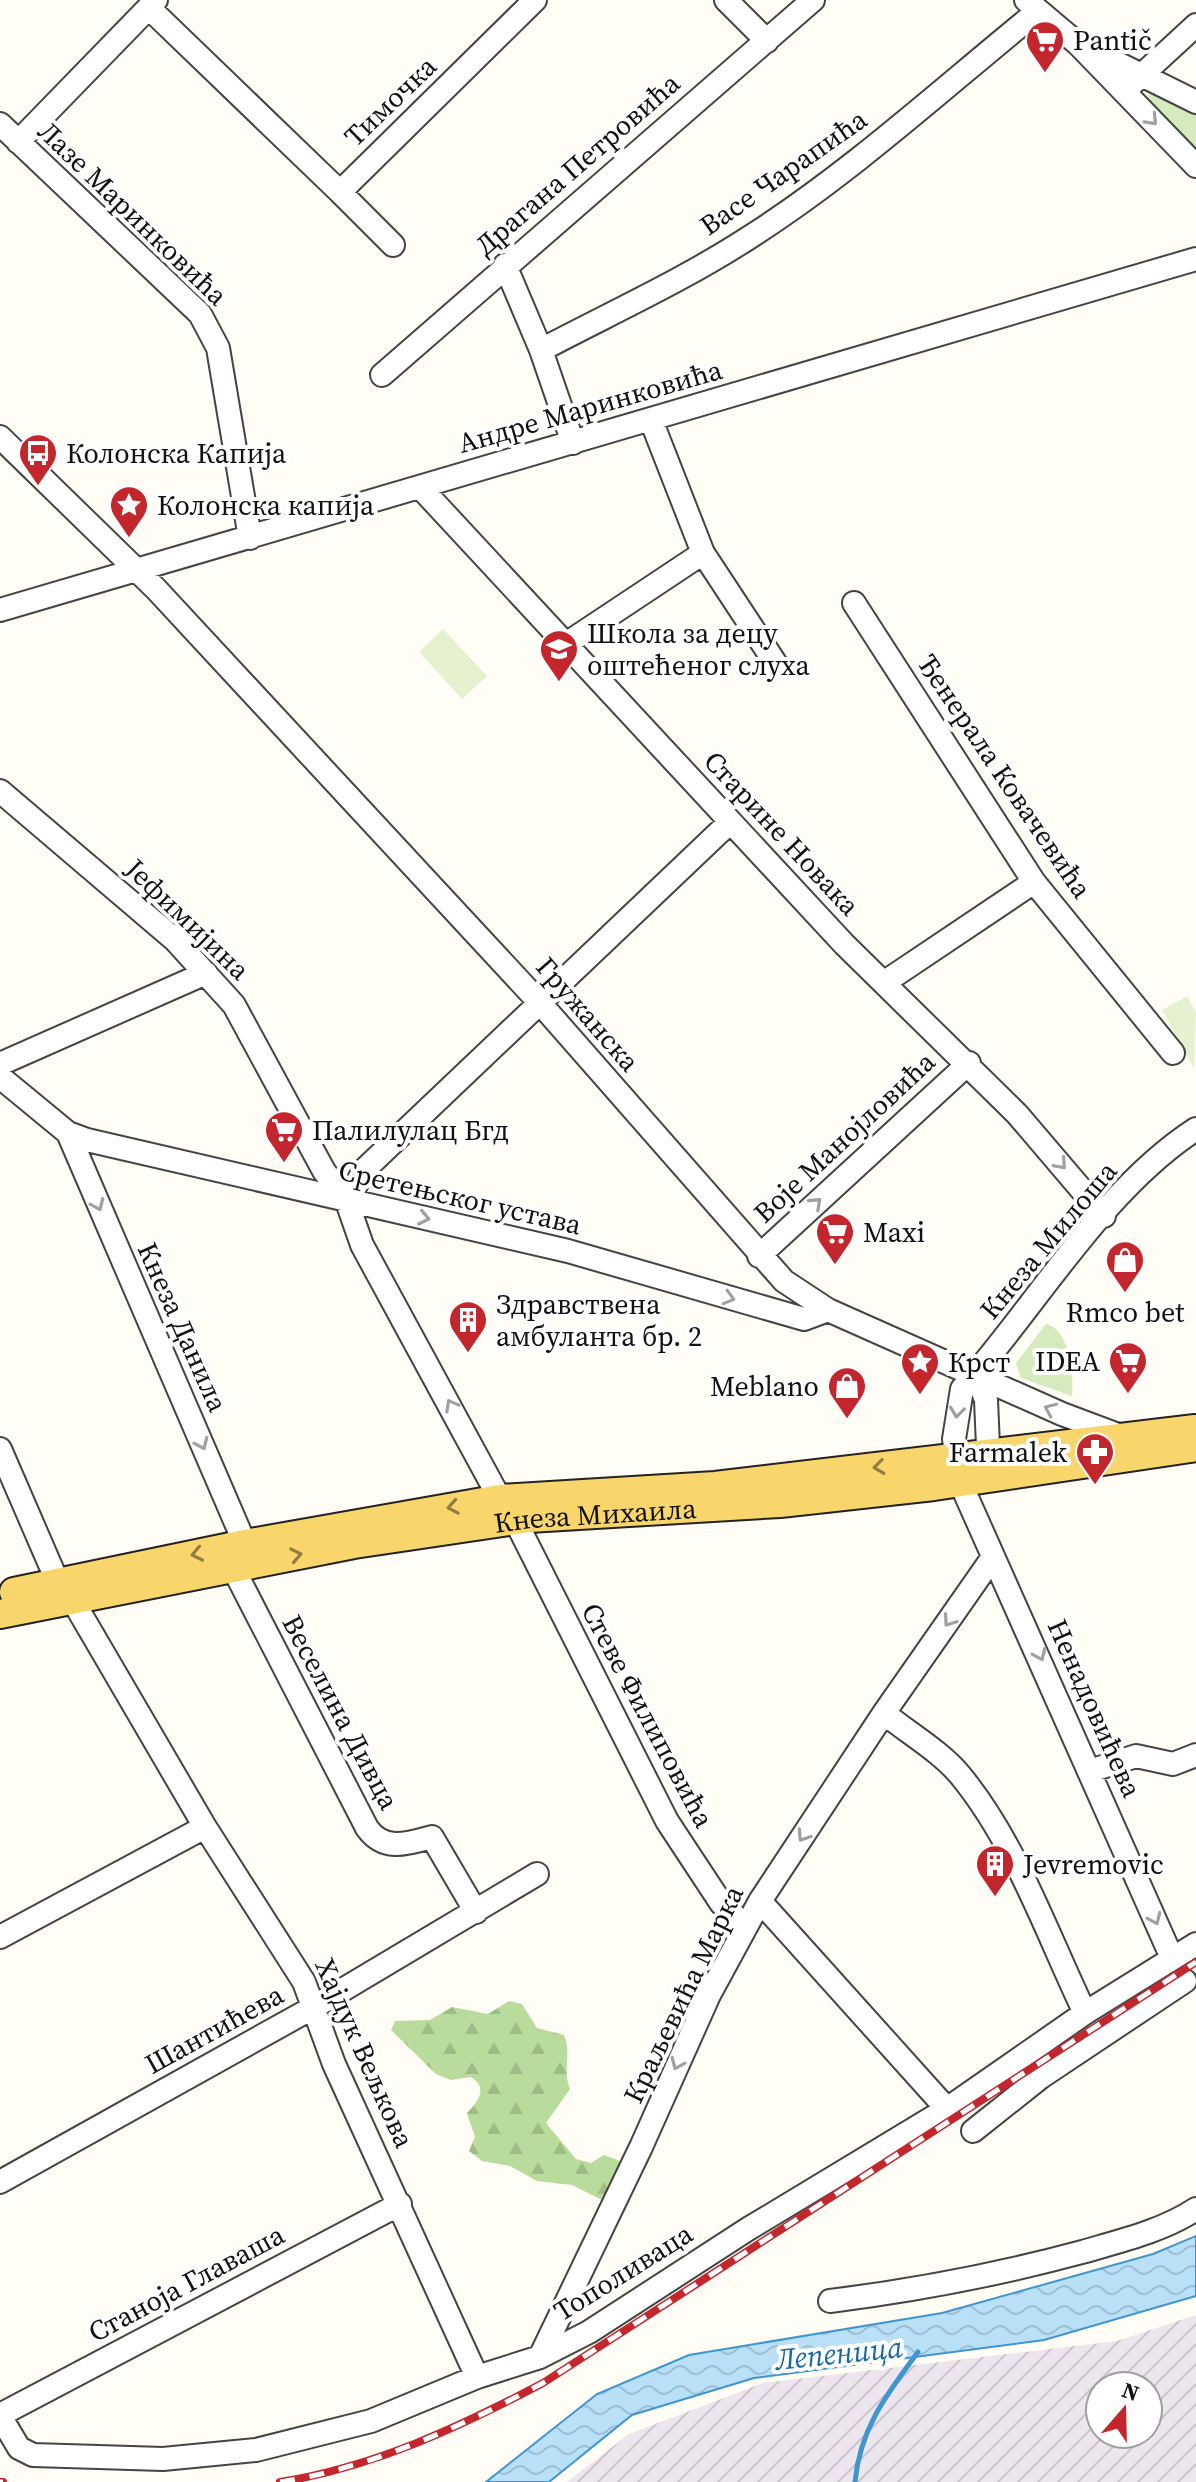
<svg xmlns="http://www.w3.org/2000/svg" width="1196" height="2482" viewBox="0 0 1196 2482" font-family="'Source Serif 4',serif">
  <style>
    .industrial { fill: url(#industrial-furrows); fill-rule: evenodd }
    .grass { fill: #d5ebbd }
    .forest { fill: url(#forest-firs) }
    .pitch { fill: #e6f2cf }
    .water { fill: url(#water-waves); stroke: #3f96cf; stroke-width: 2 }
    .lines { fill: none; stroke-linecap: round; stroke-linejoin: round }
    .stream { stroke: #3f96cf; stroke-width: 5 }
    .minor-casing { stroke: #444; stroke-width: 26 }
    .major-casing { stroke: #222; stroke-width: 32 }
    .minor { stroke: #fff; stroke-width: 22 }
    .major { stroke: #f9d66b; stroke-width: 28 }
    .rail-casing { stroke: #c4262e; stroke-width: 8 }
    .rail { stroke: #fff; stroke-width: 5; stroke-dasharray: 15; stroke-linecap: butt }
    .oneway { stroke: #a0a0a0 }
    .oneway2 { stroke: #917d42 }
    .labels { text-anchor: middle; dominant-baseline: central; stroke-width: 8; stroke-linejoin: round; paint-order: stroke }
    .poi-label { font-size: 28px; fill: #111; stroke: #fff; text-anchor: start }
    .street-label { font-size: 28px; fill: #111; stroke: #fff }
    .water-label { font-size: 30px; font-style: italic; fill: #1768a6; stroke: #fff }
  </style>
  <defs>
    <pattern id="industrial-furrows" width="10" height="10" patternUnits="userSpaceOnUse" patternTransform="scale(2)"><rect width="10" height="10" fill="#eee6ef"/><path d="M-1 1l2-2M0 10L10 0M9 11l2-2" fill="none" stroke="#cbc4cc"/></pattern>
    <pattern id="forest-firs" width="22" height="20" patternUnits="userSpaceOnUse" patternTransform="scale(2)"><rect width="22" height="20" fill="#b9dc9c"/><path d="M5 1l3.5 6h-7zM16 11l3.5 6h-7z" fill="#9ebc85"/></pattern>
    <pattern id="water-waves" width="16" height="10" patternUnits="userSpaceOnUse" patternTransform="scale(2)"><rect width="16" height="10" fill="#b9e0f7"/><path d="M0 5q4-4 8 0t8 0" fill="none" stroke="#9ebfd3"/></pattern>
  </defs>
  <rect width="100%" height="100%" fill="#fffdf5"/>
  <!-- industrial -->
  <path class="industrial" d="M1196 2315V2482H567L629 2434 763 2383 1117 2341ZM1148 2386V2434H1100V2386Z"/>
  <!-- grass -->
  <path class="grass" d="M1149 93 1196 113V150L1148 99Z
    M1046 1324C1070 1329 1074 1376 1072 1396L1021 1378 1016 1363Z"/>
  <!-- forest -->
  <path class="forest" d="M509 2001 522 2004 537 2028 564 2035C572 2054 562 2070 570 2089L546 2123 576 2159 591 2163 604 2155 620 2161 623 2167 602 2200 572 2185 537 2181 510 2166 482 2161 469 2151 475 2137 467 2113C479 2101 488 2088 471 2077L451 2080 436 2074 391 2030 395 2021 430 2020 452 2007 488 2014Z"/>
  <!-- pitch -->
  <path class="pitch" d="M443 629 487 676 462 699 419 652Z
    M1187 996 1196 1012 1194 1068 1162 1010Z"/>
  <!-- water -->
  <path class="water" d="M1196 2236V2296L1044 2340 754 2378 632 2415 549 2482H486L597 2394 689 2355 942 2313 1153 2254Z"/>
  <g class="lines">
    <!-- stream -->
    <path class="stream" d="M855 2482C860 2428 887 2394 918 2352"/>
    <!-- minor casing -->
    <g class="minor-casing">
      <path id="minor" d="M726 0 767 41
        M1026 0 1078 44 1196 166
        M149 8 340 192
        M1097 53 1196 102
        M1132 84 1196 25
        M0 124 200 314 218 348 250 538
        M18 142 156 0
        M393 245 340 192 535 0
        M505 265 541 350 573 443
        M541 350C611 313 684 280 750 237 853 171 943 88 1038 11
        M382 375 813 0
        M651 420 703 553 776 664
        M0 437 156 589 540 1003 784 1281 828 1310 1062 1414 1118 1435
        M420 487 844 944 1017 1114 1104 1216
        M854 603 1034 882 1173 1053
        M0 610 1196 259
        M566 644 703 553
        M0 791 175 940 234 1005 324 1171 347 1202 362 1245 500 1499
        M885 982 1034 882
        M0 1064 206 973
        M0 1077 68 1133 87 1140 568 1251 804 1319 828 1310
        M68 1133 245 1544
        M347 1202 364 1170 730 822
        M759 1256 969 1063
        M977 1376 986 1400 989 1469
        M0 1449 58 1583
        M515 1520 667 1821 721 1903 746 1927
        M233 1568 367 1828C384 1852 407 1844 432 1837L476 1912
        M73 1601 205 1827 304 1982 334 2064 477 2377
        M884 1713C908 1733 940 1751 960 1775 1016 1843 1047 1934 1085 2013
        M1090 1771 1136 1756 1173 1764 1196 1755
        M760 1901 947 2109
        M0 1937 205 1827
        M1172 1958 960 1482 954 1439 962 1389C1036 1306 1102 1190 1196 1129
        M973 2131 1041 2077 1185 1981
        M0 2182 314 2007 537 1874
        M830 2301C917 2290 997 2275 1082 2252 1120 2241 1163 2231 1196 2209
        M540 2357 641 2147 709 1995 760 1901 884 1713 993 1557
        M0 2415 400 2204
        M0 2416 19 2448 33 2455 163 2459 256 2450 371 2421 477 2377 540 2357 589 2332 748 2229 947 2109 1085 2013 1196 1944"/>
    </g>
    <!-- major casing -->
    <g class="major-casing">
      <g id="major">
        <path d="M14 1592 245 1544 500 1499 715 1486 1195 1429"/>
        <path id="s1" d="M0 1614 354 1544 529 1518 780 1503 934 1486 1196 1447"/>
      </g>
    </g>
    <!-- minor -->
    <use href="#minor" class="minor"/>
    <!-- major -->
    <use href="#major" class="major"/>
    <!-- rail casing -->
    <g class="rail-casing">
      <path id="rail" d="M0 2482H3
        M280 2482C374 2467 460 2427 543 2383L1196 1962"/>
    </g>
    <!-- rail -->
    <use href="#rail" class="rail"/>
  </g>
  <!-- one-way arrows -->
  <defs><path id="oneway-chevron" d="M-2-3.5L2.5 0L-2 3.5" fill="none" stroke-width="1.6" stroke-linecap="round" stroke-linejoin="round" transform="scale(2)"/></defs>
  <g class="oneway">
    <use href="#oneway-chevron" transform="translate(1152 120) rotate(47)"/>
    <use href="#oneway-chevron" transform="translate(1061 1164) rotate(49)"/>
    <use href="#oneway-chevron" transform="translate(816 1203) rotate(-43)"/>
    <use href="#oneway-chevron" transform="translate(98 1205) rotate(66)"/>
    <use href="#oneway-chevron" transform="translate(424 1218) rotate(12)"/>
    <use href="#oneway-chevron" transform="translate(729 1298) rotate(16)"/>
    <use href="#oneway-chevron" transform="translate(451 1405) rotate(-119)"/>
    <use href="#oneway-chevron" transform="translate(1050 1409) rotate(-156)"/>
    <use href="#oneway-chevron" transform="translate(957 1412) rotate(97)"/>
    <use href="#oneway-chevron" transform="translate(202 1444) rotate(66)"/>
    <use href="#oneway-chevron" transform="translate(949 1621) rotate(125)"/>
    <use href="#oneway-chevron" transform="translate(1040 1655) rotate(66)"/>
    <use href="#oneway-chevron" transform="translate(803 1836) rotate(123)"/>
    <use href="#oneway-chevron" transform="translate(1155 1919) rotate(66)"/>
    <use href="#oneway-chevron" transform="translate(677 2064) rotate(114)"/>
  </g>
  <g class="oneway2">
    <use href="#oneway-chevron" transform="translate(879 1467) rotate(173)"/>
    <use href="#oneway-chevron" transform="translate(453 1507) rotate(170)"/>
    <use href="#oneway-chevron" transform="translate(197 1554) rotate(168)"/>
    <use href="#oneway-chevron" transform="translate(296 1555) rotate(-11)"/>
  </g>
  <!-- icons -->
  <defs>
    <g id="supermarket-pin" transform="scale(2)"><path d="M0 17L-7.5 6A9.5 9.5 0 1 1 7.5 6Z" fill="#c4262e" stroke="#fff"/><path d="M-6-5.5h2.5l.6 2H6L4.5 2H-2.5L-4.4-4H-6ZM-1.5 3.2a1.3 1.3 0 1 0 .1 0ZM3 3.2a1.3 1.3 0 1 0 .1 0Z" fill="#fff"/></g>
    <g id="bus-pin" transform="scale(2)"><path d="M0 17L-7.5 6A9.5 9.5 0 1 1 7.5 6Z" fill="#c4262e" stroke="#fff"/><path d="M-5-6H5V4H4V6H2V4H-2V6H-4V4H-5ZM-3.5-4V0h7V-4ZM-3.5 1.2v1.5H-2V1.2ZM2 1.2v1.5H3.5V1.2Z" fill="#fff"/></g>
    <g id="sight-pin" transform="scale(2)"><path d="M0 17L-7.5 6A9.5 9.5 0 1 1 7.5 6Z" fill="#c4262e" stroke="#fff"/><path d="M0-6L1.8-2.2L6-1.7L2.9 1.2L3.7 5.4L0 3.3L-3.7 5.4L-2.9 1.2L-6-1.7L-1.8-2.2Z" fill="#fff"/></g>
    <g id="school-pin" transform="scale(2)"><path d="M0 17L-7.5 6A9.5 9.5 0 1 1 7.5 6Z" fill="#c4262e" stroke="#fff"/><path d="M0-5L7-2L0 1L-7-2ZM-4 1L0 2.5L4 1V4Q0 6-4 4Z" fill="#fff"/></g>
    <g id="shop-pin" transform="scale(2)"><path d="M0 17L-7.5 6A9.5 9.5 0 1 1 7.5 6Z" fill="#c4262e" stroke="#fff"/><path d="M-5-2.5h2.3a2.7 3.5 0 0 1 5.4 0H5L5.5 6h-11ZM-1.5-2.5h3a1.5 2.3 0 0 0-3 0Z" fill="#fff"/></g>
    <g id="building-pin" transform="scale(2)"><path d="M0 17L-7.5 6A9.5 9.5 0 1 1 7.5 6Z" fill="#c4262e" stroke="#fff"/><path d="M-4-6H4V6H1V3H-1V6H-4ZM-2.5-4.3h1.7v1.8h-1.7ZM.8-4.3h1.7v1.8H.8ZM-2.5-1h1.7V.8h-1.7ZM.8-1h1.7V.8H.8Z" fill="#fff"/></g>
    <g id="pharmacy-pin" transform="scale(2)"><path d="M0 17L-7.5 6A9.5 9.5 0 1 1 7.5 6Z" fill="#c4262e" stroke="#fff"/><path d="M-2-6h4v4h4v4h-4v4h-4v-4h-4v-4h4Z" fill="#fff"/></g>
  </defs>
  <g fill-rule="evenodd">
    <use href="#supermarket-pin" x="1045" y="40"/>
    <use href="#bus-pin" x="38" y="453"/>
    <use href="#sight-pin" x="129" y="505"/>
    <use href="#school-pin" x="559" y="649"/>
    <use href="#supermarket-pin" x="284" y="1130"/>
    <use href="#supermarket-pin" x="835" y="1232"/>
    <use href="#shop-pin" x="1125" y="1260"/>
    <use href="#building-pin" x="468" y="1320"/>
    <use href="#supermarket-pin" x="1128" y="1361"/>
    <use href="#sight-pin" x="920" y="1362"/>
    <use href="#shop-pin" x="847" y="1386"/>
    <use href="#pharmacy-pin" x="1095" y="1452"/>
    <use href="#building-pin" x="995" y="1864"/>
  </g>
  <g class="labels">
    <!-- poi labels -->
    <g class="poi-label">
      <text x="1073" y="40">Pantič</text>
      <text x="66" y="453">Колонска Капија</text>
      <text x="157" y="505">Колонска капија</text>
      <text x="587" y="633">Школа за децу<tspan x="587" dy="32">оштећеног слуха</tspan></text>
      <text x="312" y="1130">Палилулац Бгд</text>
      <text x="863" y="1232">Maxi</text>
      <text x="496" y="1304">Здравствена<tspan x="496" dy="32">амбуланта бр. 2</tspan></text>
      <text x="1125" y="1312" text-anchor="middle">Rmco bet</text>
      <text x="1100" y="1361" text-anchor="end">IDEA</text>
      <text x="948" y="1362">Крст</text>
      <text x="819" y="1386" text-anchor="end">Meblano</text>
      <text x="1067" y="1452" text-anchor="end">Farmalek</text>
      <text x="1023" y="1864">Jevremovic</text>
    </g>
    <!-- street labels -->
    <g class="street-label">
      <text transform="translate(390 101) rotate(-44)">Тимочка</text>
      <text transform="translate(577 164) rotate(-41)">Драгана Петровића</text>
      <text transform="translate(783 172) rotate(-35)">Васе Чарапића</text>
      <text transform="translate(133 213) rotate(44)">Лазе Маринковића</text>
      <text transform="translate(590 406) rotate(-16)">Андре Маринковића</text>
      <text transform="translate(1005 776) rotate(56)">Ђенерала Ковачевића</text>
      <text transform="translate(782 833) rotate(47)">Старине Новака</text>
      <text transform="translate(188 919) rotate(44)">Јефимијина</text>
      <text transform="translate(588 1014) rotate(49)">Гружанска</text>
      <text transform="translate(844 1137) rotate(-43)">Воје Манојловића</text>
      <text transform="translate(460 1197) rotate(13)">Сретењског устава</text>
      <text transform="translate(1048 1240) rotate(-50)">Кнеза Милоша</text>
      <text transform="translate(183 1327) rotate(66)">Кнеза Данила</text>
      <text stroke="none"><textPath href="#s1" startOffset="604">Кнеза Михаила</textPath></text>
      <text transform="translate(1095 1708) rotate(66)">Ненадовићева</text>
      <text transform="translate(341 1712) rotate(62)">Веселина Дивца</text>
      <text transform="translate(648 1715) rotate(62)">Стеве Филиповића</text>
      <text transform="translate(683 1994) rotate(-64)">Краљевића Марка</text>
      <text transform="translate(214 2029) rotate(-29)">Шантићева</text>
      <text transform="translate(365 2053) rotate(66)">Хајдук Вељкова</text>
      <text transform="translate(623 2272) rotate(-32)">Тополиваца</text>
      <text transform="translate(186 2283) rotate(-28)">Станоја Главаша</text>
    </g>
    <!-- water labels -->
    <g class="water-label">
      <text transform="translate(839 2353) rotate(-6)">Лепеница</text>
    </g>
  </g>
  <!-- north arrow -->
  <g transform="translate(1124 2410) rotate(20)"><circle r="38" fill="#ffffff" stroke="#a0a0a0" stroke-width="2"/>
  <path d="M0-6L14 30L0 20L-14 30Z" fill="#c4262e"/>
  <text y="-12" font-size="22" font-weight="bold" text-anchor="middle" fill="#111111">N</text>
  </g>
</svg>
